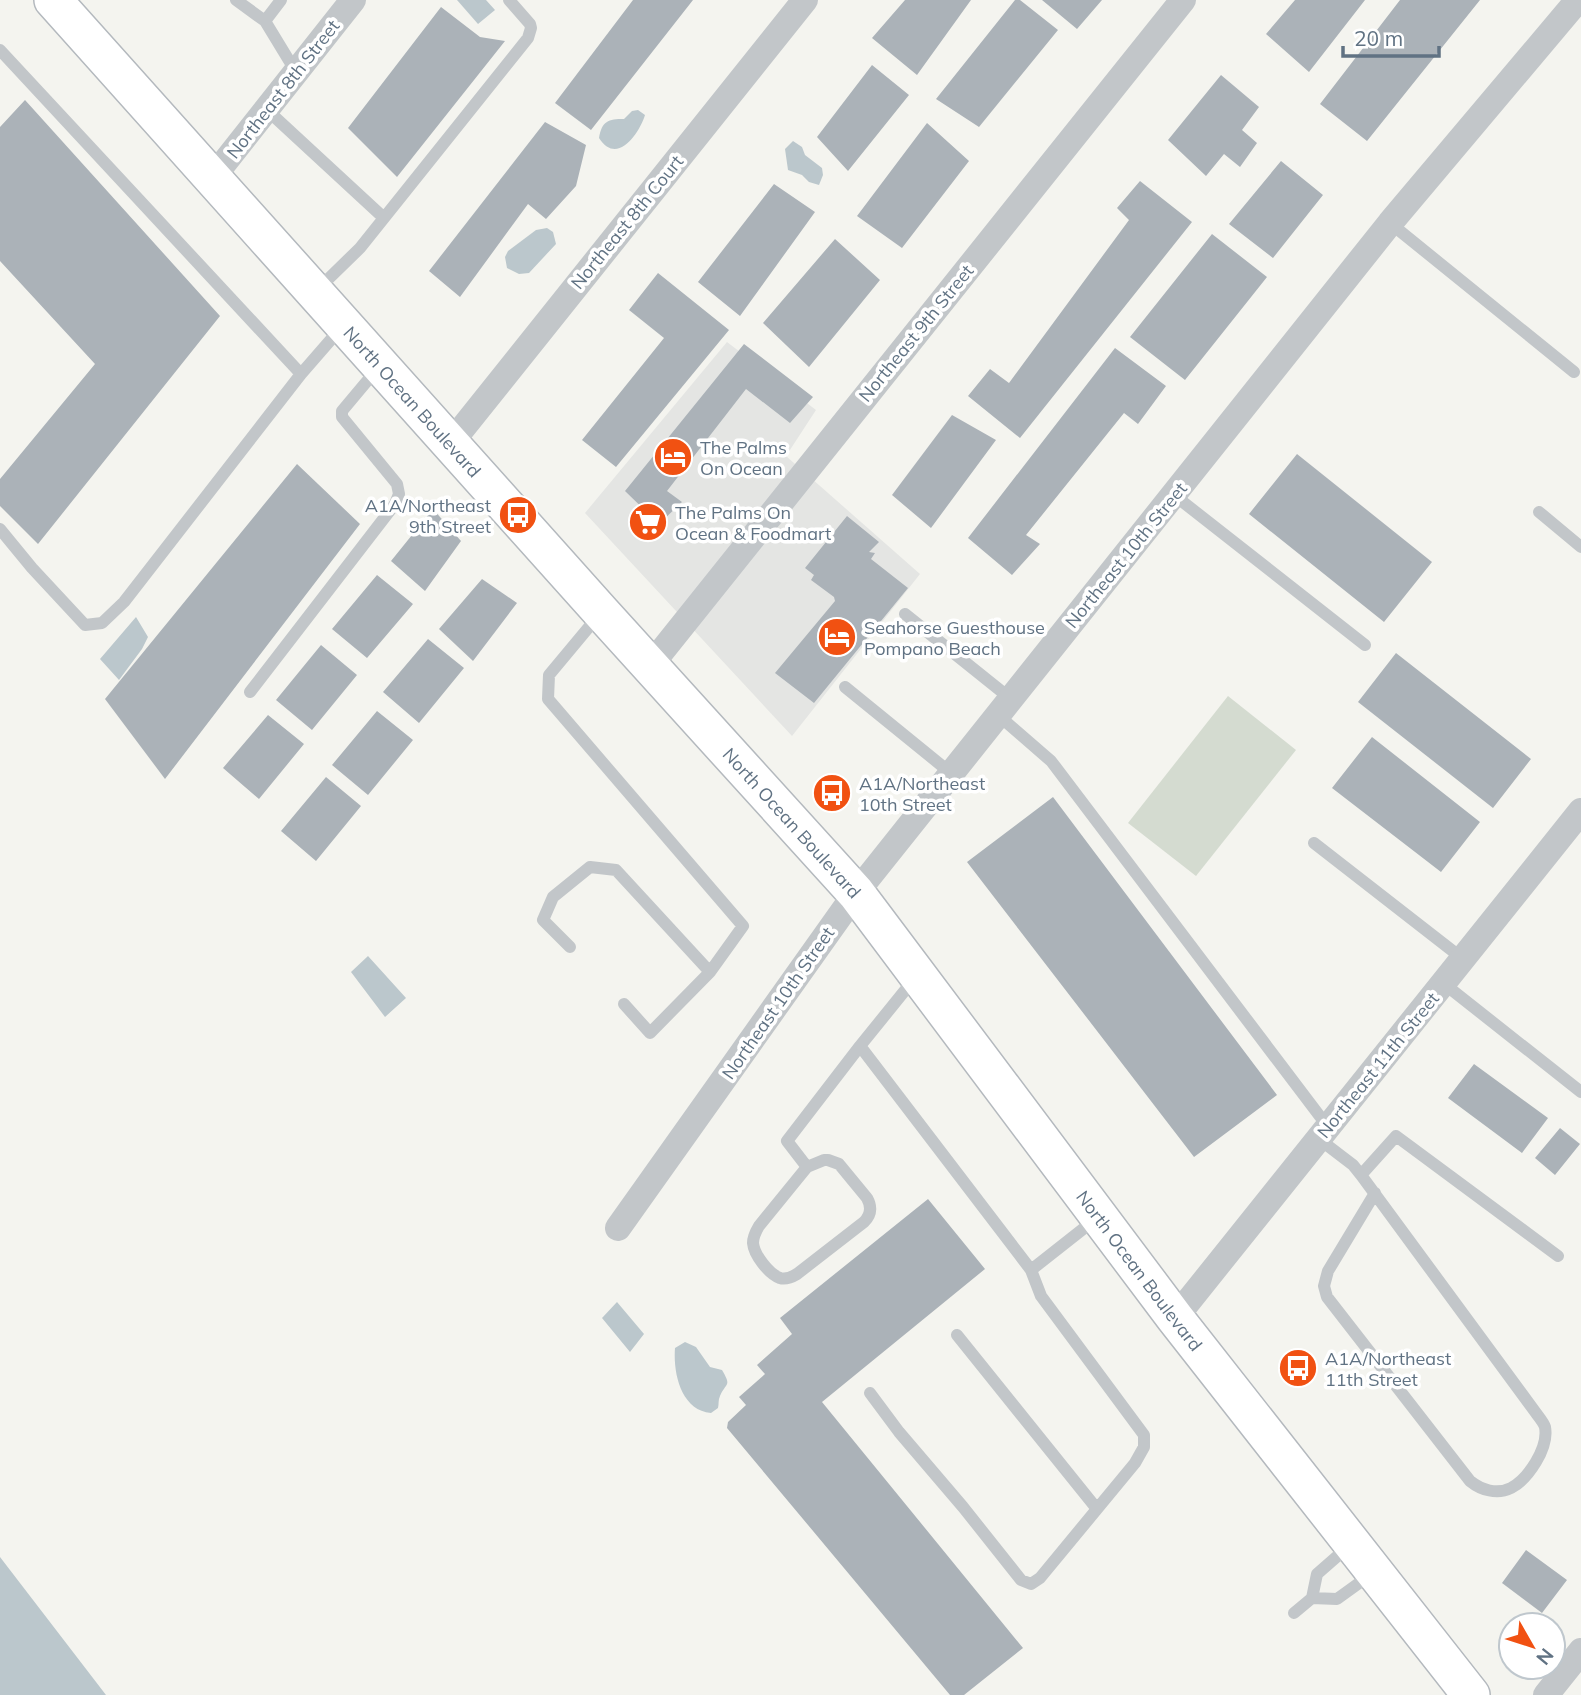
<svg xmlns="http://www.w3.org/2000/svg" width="1581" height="1695" viewBox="0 0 1581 1695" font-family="Mulish,sans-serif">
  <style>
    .built { fill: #e4e5e3 }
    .green { fill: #d4dbd0 }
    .water { fill: #bbc7cc }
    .building { fill: #abb2b8 }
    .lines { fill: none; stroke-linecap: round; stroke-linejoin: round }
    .secondary-casing { stroke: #b4b9be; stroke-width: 40 }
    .lane { stroke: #c2c6c9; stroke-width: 12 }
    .street { stroke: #c2c6c9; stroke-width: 26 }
    .secondary { stroke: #fff; stroke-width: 37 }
    .labels { text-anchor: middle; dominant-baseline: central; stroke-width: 7; stroke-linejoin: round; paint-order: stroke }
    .street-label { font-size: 18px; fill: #607283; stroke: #fff }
    .poi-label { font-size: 18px; fill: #607283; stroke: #fff; text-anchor: start }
  </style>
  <rect width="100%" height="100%" fill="#f4f4ef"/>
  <!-- built -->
  <path class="built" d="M727 342 816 410 786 456 920 574 792 736 585 513Z"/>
  <!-- green -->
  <path class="green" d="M1228 696 1296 750 1196 876 1128 823Z"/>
  <!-- water -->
  <path class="water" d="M457 0H486L495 10 478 24Z
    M638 110 645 115C639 134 617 166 599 138 602 121 608 119 624 119L632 111Z
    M793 141 802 147 805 155 822 168 823 175 819 185 809 182 802 175 788 170 785 149Z
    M547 228 553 232 556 244 529 273 519 274 507 268 505 257 508 251 536 230Z
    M136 617 148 637 142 649 119 680 100 659Z
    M368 956 406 998 385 1017 351 972Z
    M617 1302 644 1334 630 1352 602 1318Z
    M685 1342 696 1347 710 1367 722 1370C732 1387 726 1382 720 1396 718 1400 719 1404 718 1408L711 1413C681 1410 673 1373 675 1348Z
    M0 1557 106 1695H0Z"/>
  <!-- building -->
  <path class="building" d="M633 0H693L591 130 555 103Z
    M905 0H971L917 75 872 38Z
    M1015 0H1020L1058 30 979 127 936 99Z
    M1042 0H1102L1077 29Z
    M1295 0H1365L1309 72 1266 34Z
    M1400 0H1480L1367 141 1320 104Z
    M441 7 480 37 505 41 397 177 348 128Z
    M872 65 909 95 848 171 817 137Z
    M1221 75 1259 107 1242 130 1257 143 1240 167 1224 154 1206 176 1168 140Z
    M25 100 220 316 38 544 0 506V479L95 364 0 261V127Z
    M545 122 586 145 576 186 546 219 528 204 460 297 429 271Z
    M927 123 969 161 902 248 857 216Z
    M1281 161 1323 195 1273 258 1229 224Z
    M1140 181 1192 222 1020 438 968 396 990 369 1009 383 1129 220 1117 208Z
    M774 184 815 212 740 316 698 282Z
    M1212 234 1267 277 1185 380 1130 337Z
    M835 239 880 280 809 367 763 323Z
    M658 273 729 330 616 467 582 440 664 338 629 310Z
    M744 344 813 397 790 423 746 389 667 491 682 502 659 524 625 491Z
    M1115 348 1166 386 1138 424 1124 413 1026 535 1040 544 1012 575 968 538Z
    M952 415 996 440 931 528 892 495Z
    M1297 454 1432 562 1384 622 1249 514Z
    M297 464 360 524 165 779 105 699Z
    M433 509 461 541 425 591 391 561Z
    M847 516 879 542 869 552 875 553 871 559 908 588 814 703 775 673 835 601 834 597 811 580 814 575 805 568Z
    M377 575 413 604 367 658 332 629Z
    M482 579 517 603 473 661 439 629Z
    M428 639 464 668 419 723 383 692Z
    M321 645 357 675 312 730 276 700Z
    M1396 653 1531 759 1493 808 1358 702Z
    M377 711 413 740 368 795 332 765Z
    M268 715 304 744 259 799 223 768Z
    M1372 737 1480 822 1441 872 1332 788Z
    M326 777 361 806 316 861 281 831Z
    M1053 797 1277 1095 1194 1157 967 862Z
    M1474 1064 1548 1118 1522 1153 1448 1098Z
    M1560 1128 1580 1144 1555 1175 1535 1158Z
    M928 1199 985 1269 822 1402 1023 1648 964 1695H950L727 1428 728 1422 746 1405 739 1397 765 1374 757 1365 792 1334 780 1318Z
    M1526 1550 1567 1580 1542 1613 1502 1583Z"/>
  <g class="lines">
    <!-- secondary casing -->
    <g class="secondary-casing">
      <g id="secondary">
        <path id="s1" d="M53 0 602 613 856 893 1175 1318 1471 1695"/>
      </g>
    </g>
    <!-- lane -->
    <path class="lane" d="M236 0 265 21 296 72
      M265 21 281 0
      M0 50 301 374
      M266 109 384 218
      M1390 223 1574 372
      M318 289 360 248 528 38 531 28 530 24 509 0
      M1174 495 1365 645
      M1539 512 1581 547
      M0 529 32 568 85 625 102 623 124 602 301 374 341 328
      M905 614 1011 699
      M599 615 549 675 548 699 743 926 710 972 650 1033 624 1004
      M845 687 952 774
      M250 692 395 504 399 494 397 484 342 417V411L378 368
      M998 715 1051 761 1328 1127
      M1314 843 1463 959
      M570 947 543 920 553 897 590 867 616 870 710 972
      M1443 983 1581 1092
      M860 1046 915 978
      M1319 1139 1353 1165 1361 1175 1536 1413C1539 1417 1544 1423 1545 1427 1549 1448 1528 1479 1511 1488 1497 1495 1481 1490 1470 1481L1327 1297 1324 1286 1328 1271 1375 1193
      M824 1160H828L839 1164 867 1198C872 1207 871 1215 864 1222L797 1274C792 1277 786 1280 780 1278 769 1274 754 1255 753 1243 753 1237 756 1231 759 1226L807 1167Z
      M807 1167 787 1141 860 1046 1031 1270 1041 1296 1144 1435V1447L1135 1463 1040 1578 1031 1584 1021 1580 963 1507 899 1432 870 1393
      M1361 1175 1396 1136 1558 1256
      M1031 1270 1097 1218
      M957 1335 1097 1509
      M1312 1598 1337 1599 1373 1573
      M1294 1613 1312 1598 1317 1574 1349 1546"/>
    <!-- street -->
    <path class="street" d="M213 177 353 0
      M450 444 805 0
      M650 666 1183 0
      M618 1228 856 893 1390 223 1578 0
      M1175 1318 1581 811
      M1546 1695 1581 1651"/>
    <!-- secondary -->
    <use href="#secondary" class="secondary"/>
  </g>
  <!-- icons -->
  <defs>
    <g id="hotel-disc" transform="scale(2.0125)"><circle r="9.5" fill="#f15112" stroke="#fff"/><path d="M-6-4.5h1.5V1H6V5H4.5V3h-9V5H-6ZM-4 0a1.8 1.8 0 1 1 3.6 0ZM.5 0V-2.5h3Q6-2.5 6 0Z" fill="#fff"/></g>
    <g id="bus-disc" transform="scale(2.0125)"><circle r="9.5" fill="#f15112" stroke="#fff"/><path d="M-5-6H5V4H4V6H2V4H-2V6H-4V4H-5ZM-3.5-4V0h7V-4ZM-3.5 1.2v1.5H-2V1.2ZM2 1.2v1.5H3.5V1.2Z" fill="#fff"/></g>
    <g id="supermarket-disc" transform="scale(2.0125)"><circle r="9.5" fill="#f15112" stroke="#fff"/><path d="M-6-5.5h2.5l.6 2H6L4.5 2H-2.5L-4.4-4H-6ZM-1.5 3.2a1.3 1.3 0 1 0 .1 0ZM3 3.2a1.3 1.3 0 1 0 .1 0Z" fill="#fff"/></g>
  </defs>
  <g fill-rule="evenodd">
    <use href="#hotel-disc" x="673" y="457"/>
    <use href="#bus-disc" x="518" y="515"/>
    <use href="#supermarket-disc" x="648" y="522"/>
    <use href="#hotel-disc" x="837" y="637"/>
    <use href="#bus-disc" x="832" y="793"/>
    <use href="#bus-disc" x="1298" y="1368"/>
  </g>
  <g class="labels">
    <!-- street labels -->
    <g class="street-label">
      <text transform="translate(283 89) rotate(-52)">Northeast 8th Street</text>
      <text transform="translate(627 222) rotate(-51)">Northeast 8th Court</text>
      <text transform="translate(916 333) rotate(-51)">Northeast 9th Street</text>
      <text stroke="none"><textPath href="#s1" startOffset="539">North Ocean Boulevard</textPath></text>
      <text transform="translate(1126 555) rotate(-51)">Northeast 10th Street</text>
      <text stroke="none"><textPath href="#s1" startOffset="1106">North Ocean Boulevard</textPath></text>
      <text transform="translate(778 1003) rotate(-55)">Northeast 10th Street</text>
      <text transform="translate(1378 1065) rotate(-51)">Northeast 11th Street</text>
      <text stroke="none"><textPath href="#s1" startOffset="1673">North Ocean Boulevard</textPath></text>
    </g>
    <!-- poi labels -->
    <g class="poi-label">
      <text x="700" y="447">The Palms<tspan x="700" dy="21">On Ocean</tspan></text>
      <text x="491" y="505" text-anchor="end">A1A/Northeast<tspan x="491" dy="21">9th Street</tspan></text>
      <text x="675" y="512">The Palms On<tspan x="675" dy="21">Ocean &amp; Foodmart</tspan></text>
      <text x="864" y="627">Seahorse Guesthouse<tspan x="864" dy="21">Pompano Beach</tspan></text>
      <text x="859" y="783">A1A/Northeast<tspan x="859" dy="21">10th Street</tspan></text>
      <text x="1325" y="1358">A1A/Northeast<tspan x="1325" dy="21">11th Street</tspan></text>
    </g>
  </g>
  <!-- north arrow -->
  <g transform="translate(1532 1646) rotate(129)"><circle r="33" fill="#ffffff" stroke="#bfc7cd" stroke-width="2"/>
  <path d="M0-5L12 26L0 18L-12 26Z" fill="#f15112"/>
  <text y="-10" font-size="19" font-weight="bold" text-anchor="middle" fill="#607283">N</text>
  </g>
  <!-- scale -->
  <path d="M1343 46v10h96v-10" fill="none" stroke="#607283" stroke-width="3.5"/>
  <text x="1354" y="46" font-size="21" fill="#607283" stroke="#ffffff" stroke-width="5" paint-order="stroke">20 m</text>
</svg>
